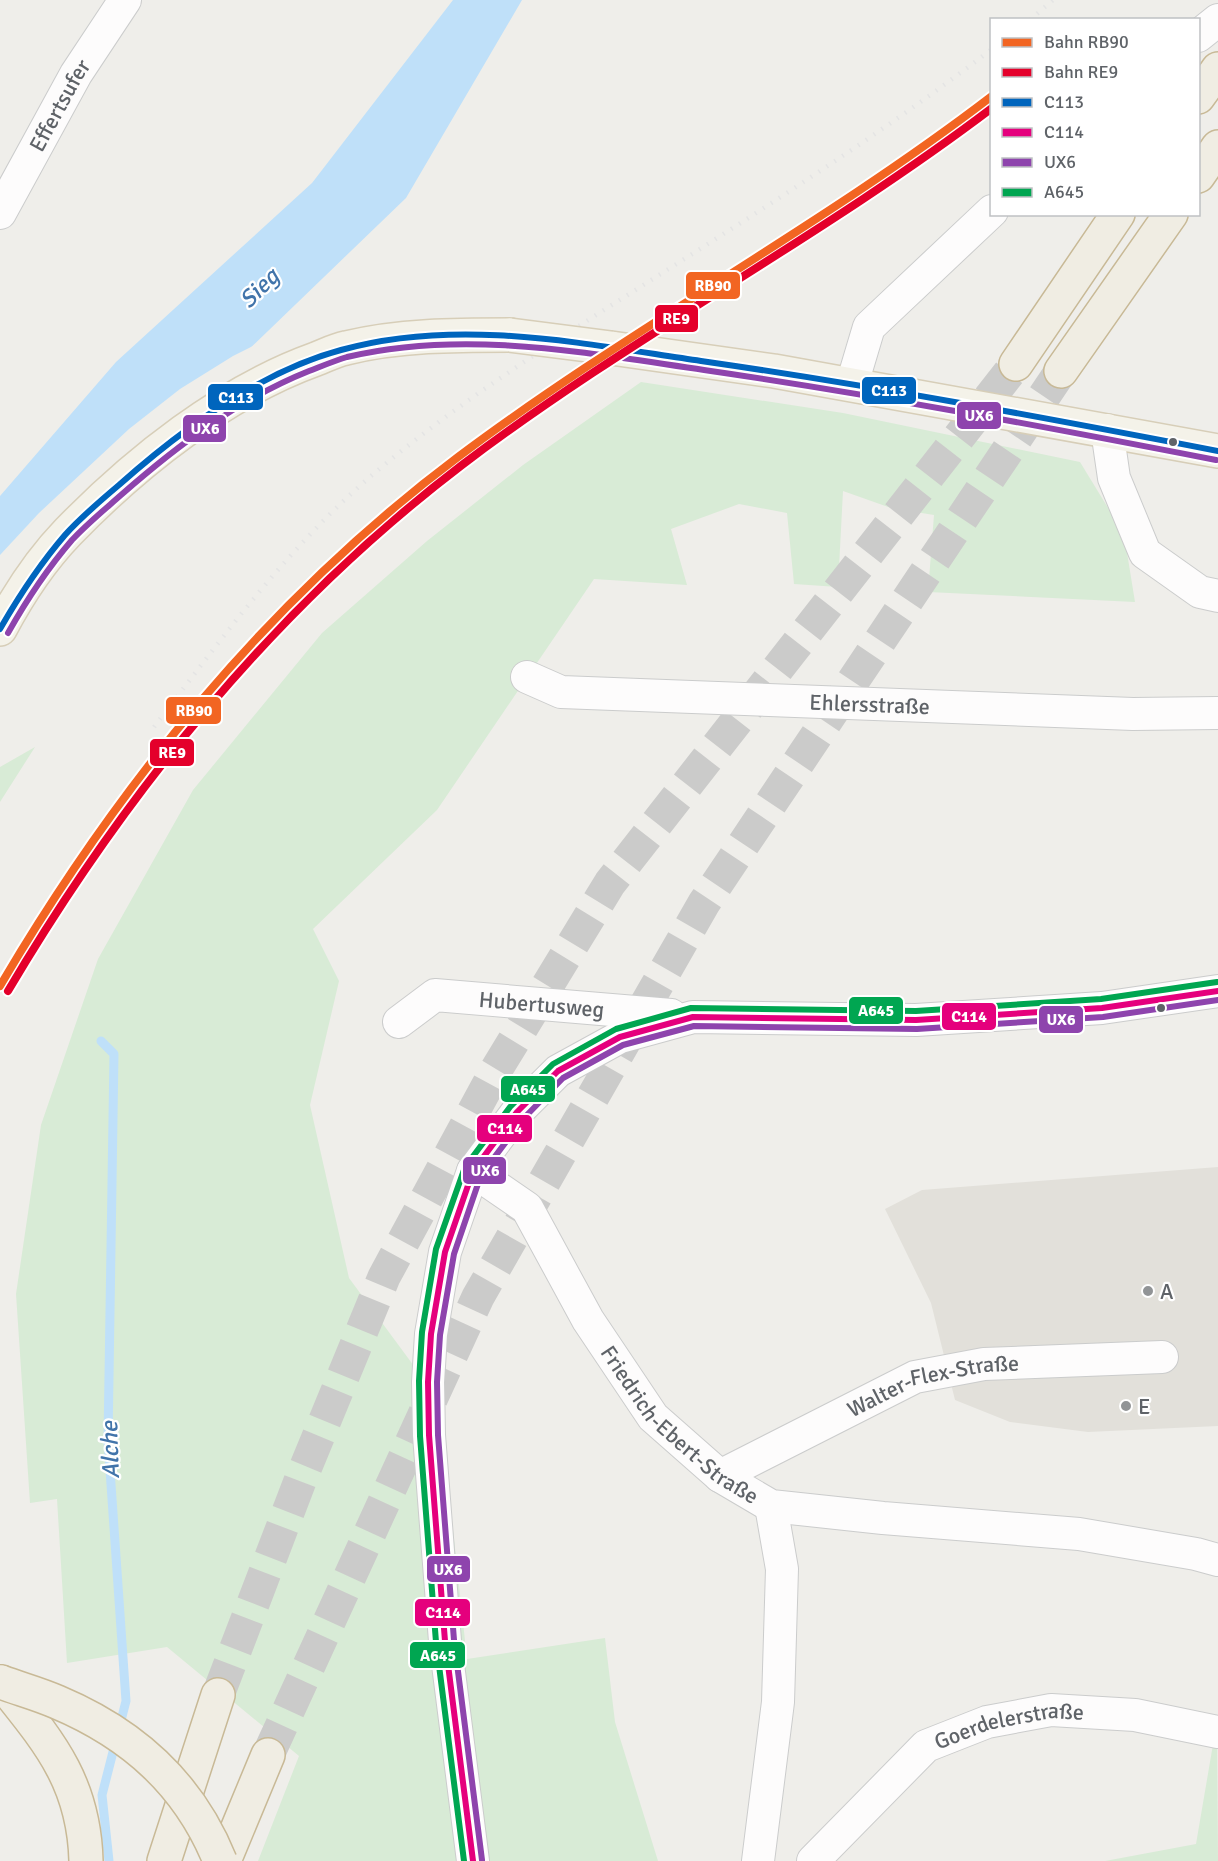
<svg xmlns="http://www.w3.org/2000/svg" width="1218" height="1861" viewBox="0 0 1218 1861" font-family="Signika,sans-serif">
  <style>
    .education { fill: #e2e0da }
    .green { fill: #d8ebd6 }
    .water { fill: #bfe0f9 }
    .pier { fill: #efeeea }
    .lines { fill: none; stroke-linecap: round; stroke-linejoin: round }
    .stream { stroke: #bfe0f9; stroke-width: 9 }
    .highway-tunnel { stroke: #cbcbca; stroke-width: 33; stroke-dasharray: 33 16; stroke-linecap: butt }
    .minor-casing { stroke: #cbcccc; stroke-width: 34 }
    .major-casing { stroke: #d7ceb8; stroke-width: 36 }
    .highway-casing { stroke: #c8b996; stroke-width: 36 }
    .minor { stroke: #fdfcfc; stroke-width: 32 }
    .major { stroke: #f4f2e9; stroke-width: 33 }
    .highway { stroke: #f0ede3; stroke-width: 33 }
    .rail { stroke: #e4e4e4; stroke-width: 4.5; stroke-dasharray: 1.5 8; stroke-linecap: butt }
    .major-bridge-casing { stroke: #d7ceb8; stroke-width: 36; stroke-linecap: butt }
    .highway-bridge-casing { stroke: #c8b996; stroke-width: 36; stroke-linecap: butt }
    .major-bridge { stroke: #f4f2e9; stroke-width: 33 }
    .highway-bridge { stroke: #f0ede3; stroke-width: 33 }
    .bus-1-casing { stroke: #fff; stroke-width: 10 }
    .bus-2-casing { stroke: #fff; stroke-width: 10 }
    .bus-3-casing { stroke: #fff; stroke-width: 10 }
    .bus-4-casing { stroke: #fff; stroke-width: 10 }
    .bus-1 { stroke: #0065bd; stroke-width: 6 }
    .bus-2 { stroke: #e5007d; stroke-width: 6 }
    .bus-3 { stroke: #8e44ad; stroke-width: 6 }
    .bus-4 { stroke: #00a651; stroke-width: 6 }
    .rail-1-casing { stroke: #fff; stroke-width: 12 }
    .rail-2-casing { stroke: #fff; stroke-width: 12 }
    .rail-1 { stroke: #f26522; stroke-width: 8 }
    .rail-2 { stroke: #e4002b; stroke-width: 8 }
    .bus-dot { fill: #5f6368; stroke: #fff; stroke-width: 2 }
    .poi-dot { fill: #919496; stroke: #fff; stroke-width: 2 }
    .labels { text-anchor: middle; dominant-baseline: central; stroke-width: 4.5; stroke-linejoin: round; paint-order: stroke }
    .street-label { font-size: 22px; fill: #5f6368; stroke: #fff }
    .poi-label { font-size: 22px; fill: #5f6368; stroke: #fff; text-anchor: start }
    .water-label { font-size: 24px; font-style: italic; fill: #4174aa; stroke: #fff }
    .line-badge { stroke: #fff; stroke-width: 2 }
    .badge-label { font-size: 16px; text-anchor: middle; font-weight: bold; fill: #fff }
  </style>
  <rect width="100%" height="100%" fill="#efeeea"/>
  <!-- education -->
  <path class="education" d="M1218 1167V1426L1088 1432 1010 1422 955 1400 931 1303 885 1209 922 1190Z"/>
  <!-- green -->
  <path class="green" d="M641 382 843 413 1080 462 1124 534 1135 602 928 592 934 515 891 508 843 491 838 587 794 584 787 513 739 504 671 529 687 585 594 579 437 810 313 929 339 981 310 1105 349 1278 439 1400 467 1659 605 1638 615 1722 658 1861H258L299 1756 167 1647 67 1663 57 1499 30 1503 16 1294 41 1125 98 959 193 790 322 633 427 541 523 465Z
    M35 747 0 802V767Z
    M1217 1721 1218 1861H1105L1196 1844Z"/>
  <!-- water -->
  <path class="water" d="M453 0H522L406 198 243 355 0 615V496L116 362 312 183Z"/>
  <!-- pier -->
  <path class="pier" d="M259 343 10 608 0 618V555L39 513 129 429 180 389 233 356Z"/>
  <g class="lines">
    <!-- stream -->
    <path class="stream" d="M101 1041 114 1054 108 1441 126 1701 102 1795 109 1861"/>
    <!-- highway-tunnel -->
    <path class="highway-tunnel" d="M218 1695 300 1481 384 1277 496 1070 610 883 1016 364
      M268 1755 478 1297 704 903 1061 371"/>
    <!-- minor casing -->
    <g class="minor-casing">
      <g id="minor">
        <path d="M1198 36 1218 20"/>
        <path id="s1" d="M0 213 76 74 125 0"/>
        <path d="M852 384 869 327 992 211"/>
        <path d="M1107 430 1114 478 1145 553 1200 592 1218 596"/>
        <path id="s2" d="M527 677 561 692 1133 714 1218 713"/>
        <path id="s3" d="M399 1022 435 995 671 1015"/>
        <path id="s4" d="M473 1171 527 1208 588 1320 653 1417 720 1476 771 1506 883 1518 1079 1534 1196 1554 1218 1560"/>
        <path id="s5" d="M720 1476 915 1377 984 1364 1162 1357"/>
        <path d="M473 1861 445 1641 429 1435 428 1382 431 1334 445 1252 473 1171 517 1112 558 1071 620 1037 693 1017 916 1020 1102 1008 1218 991"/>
        <path d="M758 1861 778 1702 782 1569 771 1506"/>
        <path id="s6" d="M813 1861 926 1746 987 1722 1051 1710 1135 1715 1218 1732"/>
      </g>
    </g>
    <!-- major casing -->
    <g class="major-casing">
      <path id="major" d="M611 348 774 371 1218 451
        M0 629C18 595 41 560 68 532 136 462 224 392 316 359 326 355 336 350 346 348 399 335 455 335 510 335"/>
    </g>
    <!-- highway casing -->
    <g class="highway-casing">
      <path id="highway" d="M1198 97 1218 69
        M1198 176 1218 147
        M1016 364 1118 214
        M1061 371 1171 214
        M1 1682C48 1741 84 1781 86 1861
        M164 1861 218 1695
        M224 1861 268 1755"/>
    </g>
    <!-- minor -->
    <use href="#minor" class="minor"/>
    <!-- major -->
    <use href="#major" class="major"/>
    <!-- highway -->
    <use href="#highway" class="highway"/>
    <!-- rail -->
    <path class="rail" d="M1030 20 1053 0
      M154 727C219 642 282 555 363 483 456 402 563 336 667 270 777 200 888 129 992 49"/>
    <!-- major-bridge casing -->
    <g class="major-bridge-casing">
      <path id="major-bridge" d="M510 335 611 348"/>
    </g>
    <!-- highway-bridge casing -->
    <g class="highway-bridge-casing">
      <path id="highway-bridge" d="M1 1682C20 1689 39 1694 57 1702 133 1734 189 1784 220 1861"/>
    </g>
    <!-- major-bridge -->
    <use href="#major-bridge" class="major-bridge"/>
    <!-- highway-bridge -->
    <use href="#highway-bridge" class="highway-bridge"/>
    <!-- bus-1 casing -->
    <g class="bus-1-casing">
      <path id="bus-1" d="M0 629C19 596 40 564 65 535 81 517 100 501 119 485 182 429 259 372 341 350 459 317 584 344 701 361 875 386 1046 418 1218 451"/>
    </g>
    <!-- bus-2 casing -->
    <g class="bus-2-casing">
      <path id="bus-2" d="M473 1861 445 1641 429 1435 428 1382 431 1334 445 1252 473 1171 517 1112 558 1071 620 1037 693 1017 916 1020 1102 1008 1218 991"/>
    </g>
    <!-- bus-3 casing -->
    <g class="bus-3-casing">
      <path id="bus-3" d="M8 633C26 601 47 569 72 540 87 524 104 510 121 495 178 445 239 399 309 371 322 366 334 361 347 357 465 329 586 353 704 370 876 395 1046 427 1216 460
        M482 1860 454 1640 438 1435 437 1382 440 1335 454 1254 481 1175 524 1118 563 1078 623 1045 694 1026 917 1029 1103 1017 1218 1000"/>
    </g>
    <!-- bus-4 casing -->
    <g class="bus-4-casing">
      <path id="bus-4" d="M464 1861 436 1642 420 1436 419 1381 422 1332 436 1249 465 1167 510 1107 553 1064 616 1029 691 1008 916 1011 1101 999 1217 982"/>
    </g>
    <!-- bus-1 -->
    <use href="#bus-1" class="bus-1"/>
    <!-- bus-2 -->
    <use href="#bus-2" class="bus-2"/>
    <!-- bus-3 -->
    <use href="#bus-3" class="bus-3"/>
    <!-- bus-4 -->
    <use href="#bus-4" class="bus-4"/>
    <!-- rail-1 casing -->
    <g class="rail-1-casing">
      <path id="rail-1" d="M0 986C119 784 270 598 458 457 630 328 821 227 992 96"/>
    </g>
    <!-- rail-2 casing -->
    <g class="rail-2-casing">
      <path id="rail-2" d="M8 991C127 790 276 607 462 465 632 336 822 237 992 108"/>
    </g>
    <!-- rail-1 -->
    <use href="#rail-1" class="rail-1"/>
    <!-- rail-2 -->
    <use href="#rail-2" class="rail-2"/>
  </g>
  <!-- markers -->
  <g class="bus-dot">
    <circle cx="1173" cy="442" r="5"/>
    <circle cx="1161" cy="1008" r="5"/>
  </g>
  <g class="poi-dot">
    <circle cx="1148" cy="1291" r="6"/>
    <circle cx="1126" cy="1406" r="6"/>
  </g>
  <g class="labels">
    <!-- street labels -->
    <g class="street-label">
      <text stroke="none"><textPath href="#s1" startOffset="123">Effertsufer</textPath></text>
      <text stroke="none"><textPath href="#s2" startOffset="346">Ehlersstraße</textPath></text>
      <text stroke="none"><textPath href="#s3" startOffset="152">Hubertusweg</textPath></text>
      <text stroke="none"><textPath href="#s5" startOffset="234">Walter-Flex-Straße</textPath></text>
      <text stroke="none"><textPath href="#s4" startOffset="334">Friedrich-Ebert-Straße</textPath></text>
      <text stroke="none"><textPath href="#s6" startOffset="248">Goerdelerstraße</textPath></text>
    </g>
    <!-- poi labels -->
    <g class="poi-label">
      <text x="1160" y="1291">A</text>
      <text x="1138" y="1406">E</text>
    </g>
    <!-- water labels -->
    <g class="water-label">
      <text transform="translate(259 288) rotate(-45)">Sieg</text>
      <text transform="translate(110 1450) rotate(-92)">Alche</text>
    </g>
  </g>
  <g class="line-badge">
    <rect x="685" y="271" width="56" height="29" rx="6" fill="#f26522"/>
    <rect x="654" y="304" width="45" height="29" rx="6" fill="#e4002b"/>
    <rect x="861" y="376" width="56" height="29" rx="6" fill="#0065bd"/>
    <rect x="207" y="383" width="57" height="28" rx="6" fill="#0065bd"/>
    <rect x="956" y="401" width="46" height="29" rx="6" fill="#8e44ad"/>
    <rect x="182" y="414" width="45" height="29" rx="6" fill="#8e44ad"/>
    <rect x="165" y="696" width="57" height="29" rx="6" fill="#f26522"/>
    <rect x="149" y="738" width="46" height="29" rx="6" fill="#e4002b"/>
    <rect x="848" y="996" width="56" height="29" rx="6" fill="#00a651"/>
    <rect x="941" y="1002" width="56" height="29" rx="6" fill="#e5007d"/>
    <rect x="1038" y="1005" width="46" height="29" rx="6" fill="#8e44ad"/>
    <rect x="500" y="1075" width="56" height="28" rx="6" fill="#00a651"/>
    <rect x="476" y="1114" width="57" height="29" rx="6" fill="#e5007d"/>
    <rect x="462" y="1156" width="45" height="29" rx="6" fill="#8e44ad"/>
    <rect x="426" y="1555" width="45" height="28" rx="6" fill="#8e44ad"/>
    <rect x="414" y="1598" width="57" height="29" rx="6" fill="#e5007d"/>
    <rect x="409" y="1641" width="57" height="28" rx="6" fill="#00a651"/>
  </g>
  <g class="badge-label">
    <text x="713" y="291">RB90</text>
    <text x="676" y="324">RE9</text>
    <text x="889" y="396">C113</text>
    <text x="236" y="403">C113</text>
    <text x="979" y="421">UX6</text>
    <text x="205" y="434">UX6</text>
    <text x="194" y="716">RB90</text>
    <text x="172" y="758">RE9</text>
    <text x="876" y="1016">A645</text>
    <text x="969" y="1022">C114</text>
    <text x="1061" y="1025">UX6</text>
    <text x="528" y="1095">A645</text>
    <text x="505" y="1134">C114</text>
    <text x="485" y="1176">UX6</text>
    <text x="448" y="1575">UX6</text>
    <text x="443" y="1618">C114</text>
    <text x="438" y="1661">A645</text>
  </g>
  <!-- legend -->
  <rect x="990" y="18" width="210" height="198" fill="#ffffff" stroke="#bfc1c3" stroke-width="1.5"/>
  <rect x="1002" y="38" width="30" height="9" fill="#f26522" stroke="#bfc1c3" stroke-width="1.5"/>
  <text x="1044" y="48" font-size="18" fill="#5f6368">Bahn RB90</text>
  <rect x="1002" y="68" width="30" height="9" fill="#e4002b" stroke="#bfc1c3" stroke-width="1.5"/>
  <text x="1044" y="78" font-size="18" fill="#5f6368">Bahn RE9</text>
  <rect x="1002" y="98" width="30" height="9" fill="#0065bd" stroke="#bfc1c3" stroke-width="1.5"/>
  <text x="1044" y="108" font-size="18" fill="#5f6368">C113</text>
  <rect x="1002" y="128" width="30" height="9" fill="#e5007d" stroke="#bfc1c3" stroke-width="1.5"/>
  <text x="1044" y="138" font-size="18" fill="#5f6368">C114</text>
  <rect x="1002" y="158" width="30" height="9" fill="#8e44ad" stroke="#bfc1c3" stroke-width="1.5"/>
  <text x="1044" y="168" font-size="18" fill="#5f6368">UX6</text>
  <rect x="1002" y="188" width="30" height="9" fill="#00a651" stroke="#bfc1c3" stroke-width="1.5"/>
  <text x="1044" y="198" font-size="18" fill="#5f6368">A645</text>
</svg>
